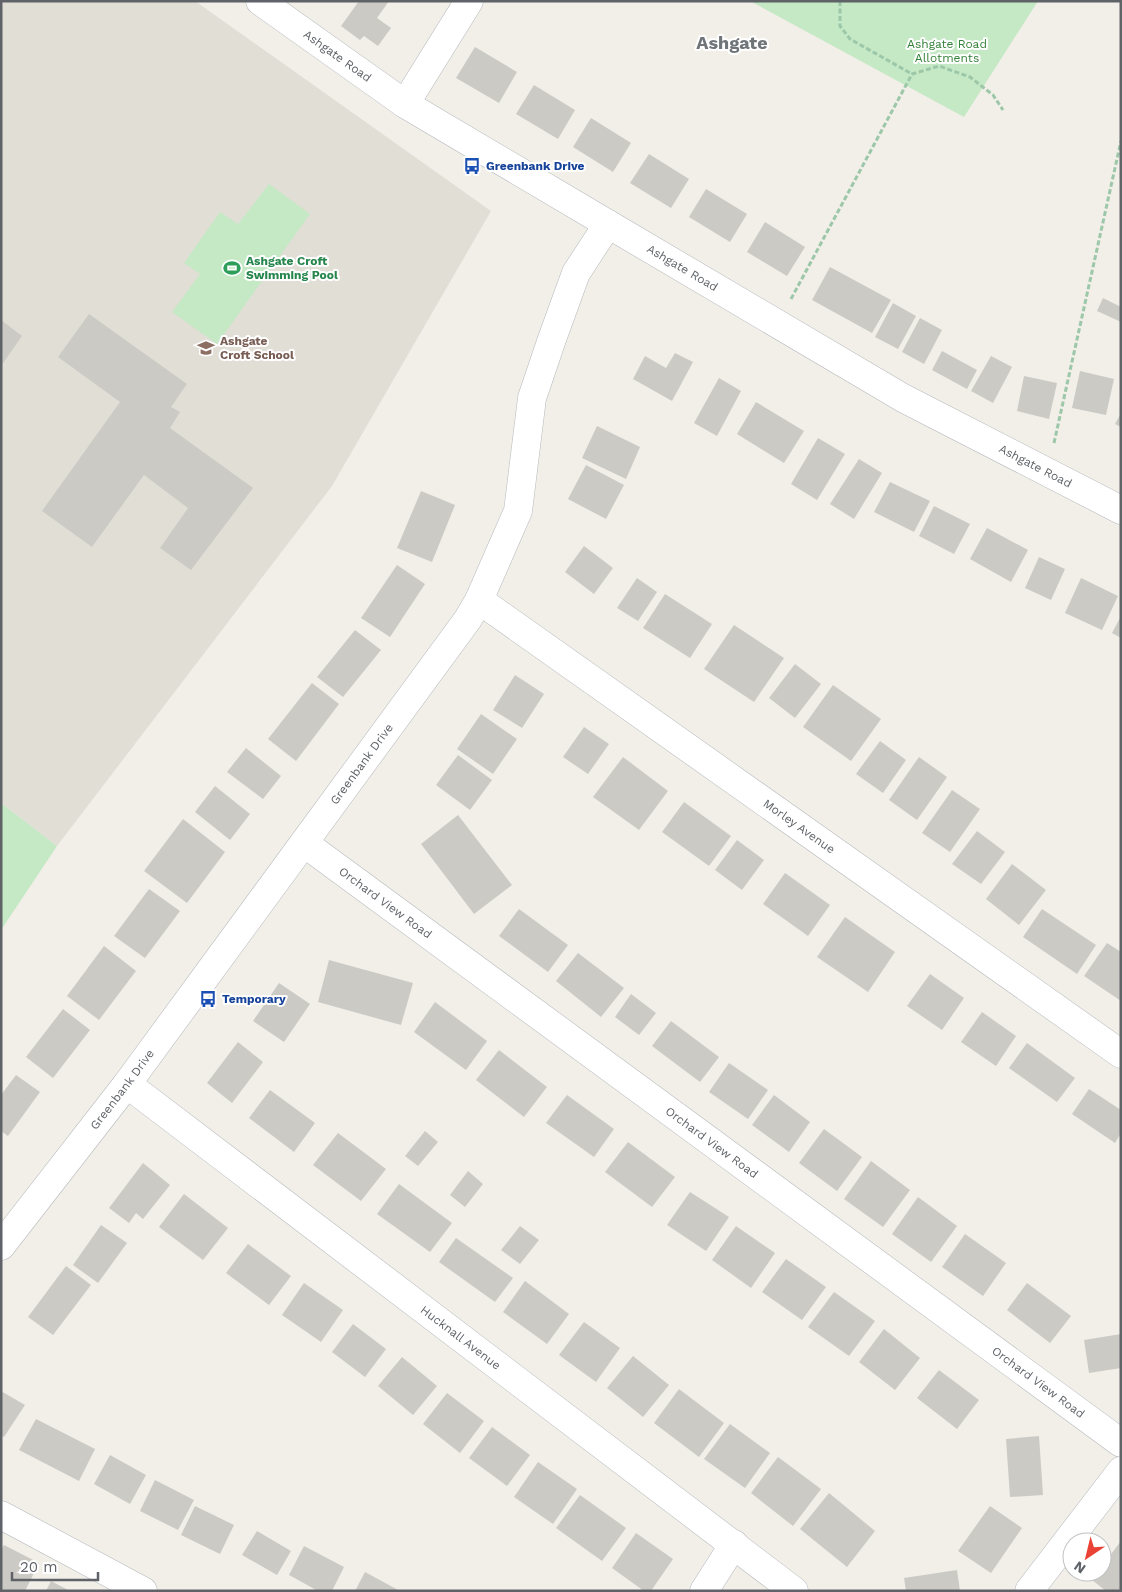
<svg xmlns="http://www.w3.org/2000/svg" width="1122" height="1592" viewBox="0 0 1122 1592" font-family="'Work Sans',sans-serif">
  <style>
    .education { fill: #e1ded6 }
    .green { fill: #c5e8c5 }
    .building { fill: #cccac5 }
    .lines { fill: none; stroke-linecap: round; stroke-linejoin: round }
    .minor-casing { stroke: #b5b8bc; stroke-width: 29 }
    .tertiary-casing { stroke: #b5b8bc; stroke-width: 29 }
    .path { stroke: #9cc7a9; stroke-width: 3; stroke-dasharray: 5 2.5; stroke-linecap: butt }
    .minor { stroke: #fff; stroke-width: 28 }
    .tertiary { stroke: #fff; stroke-width: 28 }
    .labels { text-anchor: middle; dominant-baseline: central; stroke-width: 4; stroke-linejoin: round; paint-order: stroke }
    .park-label { font-size: 12px; fill: #348238; stroke: #fff }
    .street-label { font-size: 12px; fill: #5f6368; stroke: #fff }
    .transit-label { font-size: 12px; font-weight: bold; fill: #164399; stroke: #fff; text-anchor: start }
    .leisure-label { font-size: 12px; font-weight: bold; fill: #27864d; stroke: #fff; text-anchor: start }
    .education-label { font-size: 12px; font-weight: bold; fill: #785e54; stroke: #fff; text-anchor: start }
    .district-label { font-size: 18px; font-weight: bold; fill: #70757a; stroke: #fff }
  </style>
  <rect width="100%" height="100%" fill="#f1efe8"/>
  <!-- education -->
  <path class="education" d="M1 1H195L491 211 332 486 57 846 1 803Z"/>
  <!-- green -->
  <path class="green" d="M750 1H1038L964 117Z
    M269 184 310 214 217 344 172 312 200 274 184 263 220 212 238 224Z
    M1 803 57 846 1 930Z"/>
  <!-- building -->
  <path class="building" d="M359 1H389L377 18 391 28 378 46 364 36 360 40 341 26Z
    M475 47 517 72 499 103 456 78Z
    M534 85 575 110 558 139 516 114Z
    M591 118 631 143 613 172 573 147Z
    M649 154 689 179 671 208 630 183Z
    M706 189 747 214 730 242 689 217Z
    M765 222 805 247 787 276 747 252Z
    M830 267 891 300 872 333 812 300Z
    M1103 298 1121 307V322L1097 311Z
    M893 303 916 316 898 349 875 337Z
    M89 314 187 384 171 407 180 412 170 428 253 488 191 570 160 548 188 508 144 475 92 547 42 511 120 402 58 357Z
    M920 318 942 330 924 364 902 352Z
    M1 320 22 336 1 366Z
    M942 351 977 370 967 389 932 370Z
    M675 353 693 362 672 401 633 379 645 356 666 368Z
    M991 356 1012 367 993 403 971 391Z
    M1080 371 1114 379 1106 415 1072 408Z
    M1024 376 1057 383 1049 419 1017 411Z
    M719 378 741 391 717 436 694 423Z
    M756 402 804 431 784 463 737 434Z
    M1121 413V427L1115 424Z
    M597 426 640 447 626 479 582 458Z
    M818 438 845 454 817 500 791 484Z
    M859 459 882 473 854 519 830 504Z
    M586 465 624 485 606 519 568 499Z
    M890 482 930 501 914 532 874 512Z
    M421 491 455 505 432 562 397 548Z
    M934 506 970 524 954 554 919 536Z
    M987 528 1028 550 1011 582 970 559Z
    M584 546 613 568 594 594 565 572Z
    M1039 557 1065 569 1051 600 1025 588Z
    M397 565 425 584 390 637 361 618Z
    M637 578 657 592 638 621 617 608Z
    M1081 578 1118 596 1102 630 1065 613Z
    M665 594 712 624 690 658 643 628Z
    M1121 616V638L1112 633Z
    M734 625 784 658 754 702 704 669Z
    M355 630 381 650 343 697 317 677Z
    M795 664 821 684 795 718 769 698Z
    M515 675 544 694 522 728 493 710Z
    M312 683 339 704 296 761 268 739Z
    M833 685 881 719 851 761 803 727Z
    M481 714 517 739 493 774 457 749Z
    M584 727 609 744 588 774 563 757Z
    M880 741 906 760 883 793 856 774Z
    M246 748 281 776 263 799 227 772Z
    M458 755 492 780 470 810 436 785Z
    M623 757 668 791 639 830 593 797Z
    M919 757 947 777 917 820 889 800Z
    M215 786 250 814 230 840 195 812Z
    M952 790 980 809 950 852 922 833Z
    M684 802 731 836 709 866 662 832Z
    M458 815 512 885 474 914 421 844Z
    M183 819 225 852 187 903 144 871Z
    M977 831 1005 852 981 884 952 864Z
    M737 840 764 860 742 890 715 870Z
    M1012 864 1046 890 1019 925 986 899Z
    M785 873 830 905 808 936 763 904Z
    M149 889 180 911 145 958 114 936Z
    M519 909 568 945 548 972 499 936Z
    M1042 909 1096 945 1077 974 1023 937Z
    M845 917 895 952 868 992 817 957Z
    M1107 943 1121 952V1001L1084 976Z
    M104 946 136 971 99 1020 67 996Z
    M578 953 624 988 601 1017 556 981Z
    M329 960 413 983 401 1025 318 1002Z
    M930 974 964 998 942 1030 907 1006Z
    M279 983 310 1004 284 1042 253 1021Z
    M631 994 656 1013 639 1035 615 1017Z
    M435 1002 487 1041 466 1070 414 1032Z
    M63 1009 90 1030 53 1078 26 1057Z
    M982 1012 1016 1036 996 1066 961 1042Z
    M671 1021 719 1057 700 1082 652 1046Z
    M238 1042 263 1062 232 1103 207 1083Z
    M1027 1043 1075 1078 1057 1102 1009 1068Z
    M499 1050 547 1087 524 1117 476 1080Z
    M729 1063 768 1090 748 1119 709 1092Z
    M16 1075 40 1092 8 1136 1 1131V1095Z
    M1089 1089 1121 1110V1133L1115 1143 1072 1114Z
    M270 1090 315 1123 294 1152 249 1118Z
    M567 1095 614 1129 594 1157 546 1123Z
    M774 1095 810 1122 789 1152 752 1125Z
    M824 1129 862 1157 837 1191 799 1163Z
    M425 1131 438 1142 418 1166 405 1156Z
    M338 1133 386 1169 361 1201 313 1165Z
    M628 1142 675 1177 652 1207 605 1172Z
    M871 1161 910 1190 883 1227 844 1199Z
    M143 1163 170 1185 143 1219 136 1213 129 1223 109 1208Z
    M468 1171 483 1184 465 1207 450 1195Z
    M399 1184 452 1223 430 1252 377 1214Z
    M690 1192 729 1217 706 1251 667 1225Z
    M184 1194 228 1228 203 1260 159 1227Z
    M918 1197 957 1226 931 1262 892 1234Z
    M101 1225 127 1243 98 1283 73 1265Z
    M520 1226 539 1240 520 1264 501 1250Z
    M736 1226 775 1253 751 1288 712 1260Z
    M965 1234 1006 1263 983 1296 942 1267Z
    M456 1238 513 1278 495 1302 439 1262Z
    M248 1244 291 1276 269 1305 226 1273Z
    M786 1259 826 1287 802 1320 762 1292Z
    M66 1266 91 1285 53 1335 28 1317Z
    M525 1281 569 1314 547 1344 503 1312Z
    M304 1283 343 1310 321 1342 282 1315Z
    M1027 1283 1071 1316 1050 1343 1007 1310Z
    M834 1292 875 1321 849 1356 808 1327Z
    M584 1322 620 1348 596 1382 559 1355Z
    M353 1324 386 1349 365 1377 332 1352Z
    M884 1329 920 1358 895 1390 859 1362Z
    M1121 1334V1368L1089 1373 1084 1340Z
    M633 1356 669 1385 643 1417 607 1388Z
    M402 1357 437 1386 413 1415 378 1386Z
    M939 1370 979 1400 957 1429 917 1398Z
    M679 1389 724 1423 699 1457 654 1423Z
    M1 1391 25 1405 4 1437 1 1435Z
    M447 1393 484 1421 460 1453 423 1424Z
    M36 1419 95 1449 79 1481 19 1450Z
    M730 1424 770 1453 745 1488 704 1459Z
    M492 1427 530 1455 507 1486 469 1458Z
    M1039 1436 1043 1495 1010 1497 1006 1439Z
    M110 1455 146 1475 130 1504 94 1484Z
    M778 1457 821 1489 793 1526 751 1493Z
    M538 1462 577 1489 553 1524 514 1497Z
    M155 1480 194 1500 178 1530 140 1511Z
    M829 1493 875 1531 847 1567 800 1529Z
    M580 1495 626 1528 602 1561 556 1528Z
    M195 1506 234 1525 220 1554 181 1535Z
    M990 1506 1022 1528 991 1573 958 1551Z
    M257 1531 291 1551 277 1575 242 1555Z
    M636 1533 673 1559 651 1591H644L612 1568Z
    M1121 1541V1591H1106L1092 1580 1098 1572H1102V1566Z
    M4 1545 39 1563 25 1591H1V1550Z
    M304 1546 344 1567 332 1591H318L289 1575Z
    M957 1570 960 1591H906L904 1578Z
    M365 1572 400 1591H355Z
    M51 1581 70 1591H46Z"/>
  <g class="lines">
    <!-- minor casing -->
    <g class="minor-casing">
      <g id="minor">
        <path d="M405 104 469 1"/>
        <path id="s1" d="M479 600 1121 1054"/>
        <path id="s2" d="M304 843 1121 1443"/>
        <path id="s3" d="M127 1084 794 1591"/>
        <path id="s4" d="M1 1246 127 1084 468 619 479 600 518 511 532 398 552 339 576 273 608 224"/>
        <path d="M1 1515 143 1591"/>
        <path d="M704 1591 734 1544"/>
        <path d="M1029 1591 1121 1471"/>
      </g>
    </g>
    <!-- tertiary casing -->
    <g class="tertiary-casing">
      <g id="tertiary">
        <path id="s5" d="M260 1 405 104 608 224 903 398 1121 510"/>
      </g>
    </g>
    <!-- path -->
    <path class="path" d="M840 1V26L850 39 912 74
      M791 299 912 74 939 66 970 77 993 95 1003 110
      M1054 443 1121 141"/>
    <!-- minor -->
    <use href="#minor" class="minor"/>
    <!-- tertiary -->
    <use href="#tertiary" class="tertiary"/>
  </g>
  <!-- icons -->
  <defs>
    <g id="bus-bare" transform="scale(1.35)"><path d="M-5-6H5V4H4V6H2V4H-2V6H-4V4H-5ZM-3.5-4V0h7V-4ZM-3.5 1.2v1.5H-2V1.2ZM2 1.2v1.5H3.5V1.2Z" fill="#1a4fb4" stroke="#fff" stroke-width="2.5" paint-order="stroke"/></g>
    <g id="stadium-bare" transform="scale(1.35)"><path d="M0-5a6.5 5 0 1 0 0 10a6.5 5 0 1 0 0-10ZM-3.5-1.8h7v3.6h-7Z" fill="#2e9e5b" stroke="#fff" stroke-width="2.5" paint-order="stroke"/></g>
    <g id="school-bare" transform="scale(1.35)"><path d="M0-5L7-2L0 1L-7-2ZM-4 1L0 2.5L4 1V4Q0 6-4 4Z" fill="#8d6e63" stroke="#fff" stroke-width="2.5" paint-order="stroke"/></g>
  </defs>
  <g fill-rule="evenodd">
    <use href="#bus-bare" x="472" y="166"/>
    <use href="#stadium-bare" x="232" y="268"/>
    <use href="#school-bare" x="206" y="348"/>
    <use href="#bus-bare" x="208" y="999"/>
  </g>
  <g class="labels">
    <!-- park labels -->
    <g class="park-label">
      <text x="947" y="44">Ashgate Road<tspan x="947" dy="14">Allotments</tspan></text>
    </g>
    <!-- street labels -->
    <g class="street-label">
      <text stroke="none"><textPath href="#s5" startOffset="95">Ashgate Road</textPath></text>
      <text stroke="none"><textPath href="#s5" startOffset="500">Ashgate Road</textPath></text>
      <text stroke="none"><textPath href="#s5" startOffset="905">Ashgate Road</textPath></text>
      <text stroke="none"><textPath href="#s4" startOffset="602">Greenbank Drive</textPath></text>
      <text stroke="none"><textPath href="#s1" startOffset="392">Morley Avenue</textPath></text>
      <text stroke="none"><textPath href="#s2" startOffset="101">Orchard View Road</textPath></text>
      <text stroke="none"><textPath href="#s4" startOffset="198">Greenbank Drive</textPath></text>
      <text stroke="none"><textPath href="#s2" startOffset="506">Orchard View Road</textPath></text>
      <text stroke="none"><textPath href="#s3" startOffset="419">Hucknall Avenue</textPath></text>
      <text stroke="none"><textPath href="#s2" startOffset="911">Orchard View Road</textPath></text>
    </g>
    <!-- transit labels -->
    <g class="transit-label">
      <text x="486" y="166">Greenbank Drive</text>
      <text x="222" y="999">Temporary</text>
    </g>
    <!-- leisure labels -->
    <g class="leisure-label">
      <text x="246" y="261">Ashgate Croft<tspan x="246" dy="14">Swimming Pool</tspan></text>
    </g>
    <!-- education labels -->
    <g class="education-label">
      <text x="220" y="341">Ashgate<tspan x="220" dy="14">Croft School</tspan></text>
    </g>
    <!-- district labels -->
    <g class="district-label">
      <text x="732" y="42">Ashgate</text>
    </g>
  </g>
  <!-- border -->
  <rect width="1122" height="1592" fill="none" stroke="#5f6368" stroke-width="5"/>
  <!-- north arrow -->
  <g transform="translate(1087 1557) rotate(215)"><circle r="24" fill="#ffffff" stroke="#bfc1c3"/>
  <path d="M0-4L9 19L0 12L-9 19Z" fill="#ea4335"/>
  <text y="-8" font-size="14" font-weight="bold" text-anchor="middle" fill="#5f6368">N</text>
  </g>
  <!-- scale -->
  <path d="M12 1572v8h86v-8" fill="none" stroke="#5f6368" stroke-width="2.5"/>
  <text x="20" y="1572" font-size="15" fill="#5f6368" stroke="#ffffff" stroke-width="4" paint-order="stroke">20 m</text>
</svg>
